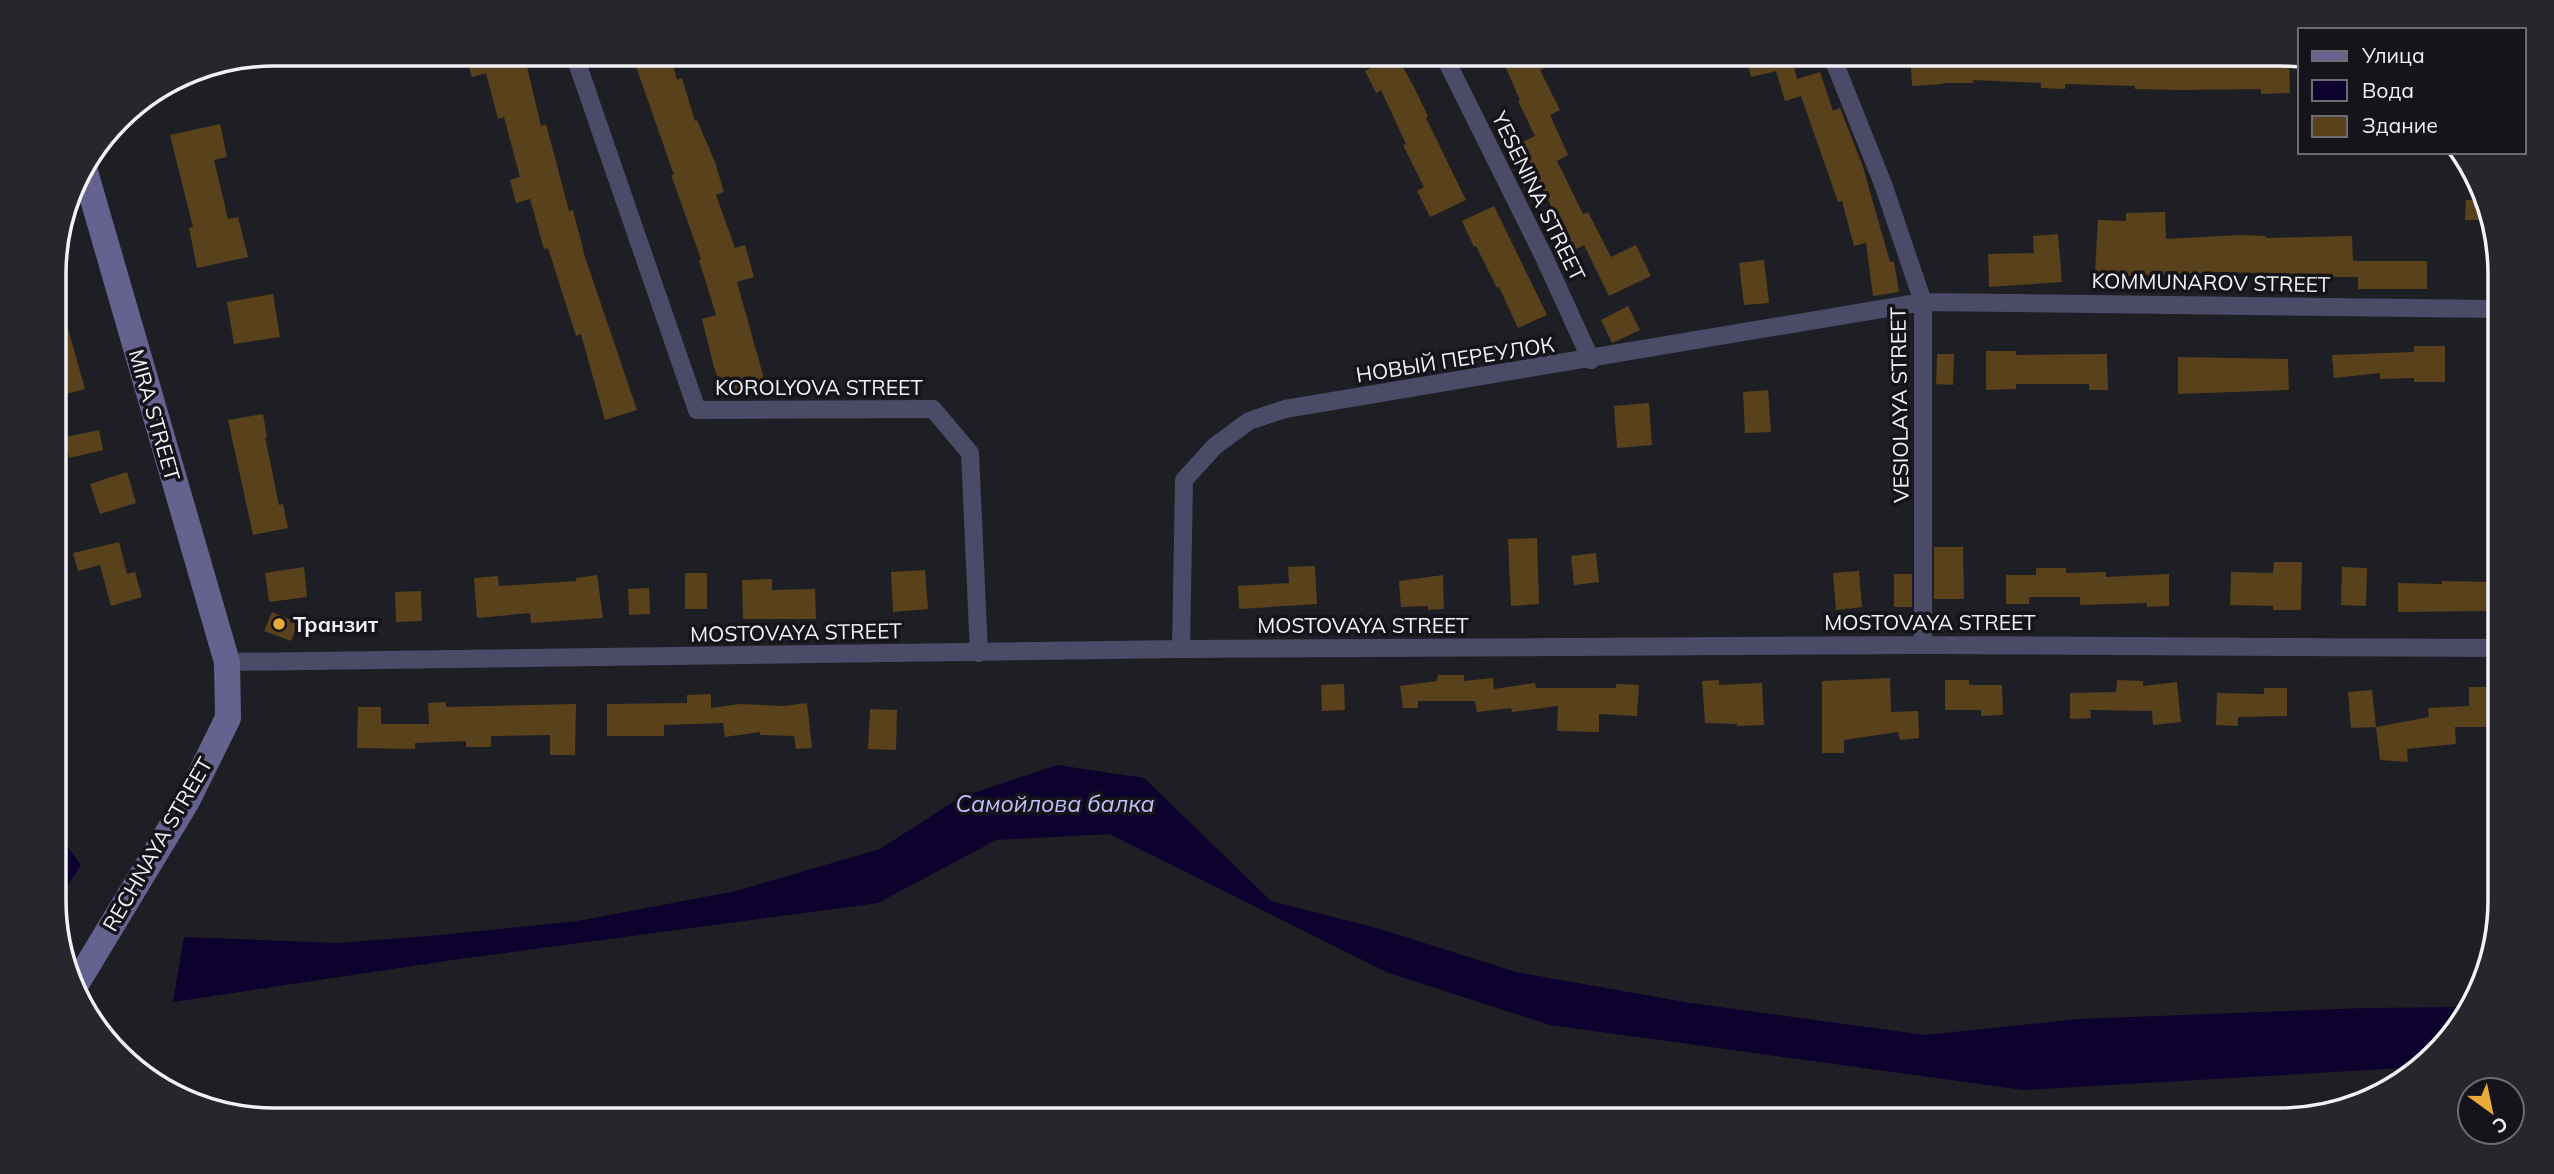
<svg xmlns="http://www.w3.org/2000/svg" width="2554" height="1174" viewBox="0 0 2554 1174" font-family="Mulish,sans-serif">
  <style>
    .water { fill: #0d012d }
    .building { fill: #59421b }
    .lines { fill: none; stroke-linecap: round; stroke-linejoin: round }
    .street { stroke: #4b4a67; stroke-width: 18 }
    .secondary { stroke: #656290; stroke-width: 26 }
    .poi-dot { fill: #e9ab38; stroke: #15141b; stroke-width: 2.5 }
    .labels { text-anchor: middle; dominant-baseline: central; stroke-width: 7; stroke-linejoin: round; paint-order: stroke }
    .street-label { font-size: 21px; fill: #f1f1f6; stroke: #15141b }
    .poi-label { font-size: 21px; font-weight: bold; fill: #f1f1f6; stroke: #15141b; text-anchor: start }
    .water-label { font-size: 23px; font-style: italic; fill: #c1bff9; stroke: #15141b }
    .rim { fill: none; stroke: #f1f1f6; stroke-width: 3.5 }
  </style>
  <rect width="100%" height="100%" fill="#1e1e25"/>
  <!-- water -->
  <path class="water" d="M1057 765 1144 778 1271 901 1380 929 1516 972 1690 1003 1925 1035 2079 1019 2365 1008 2469 1007 2454 1034 2419 1067 2024 1090 1550 1025 1389 973 1109 834 996 840 878 903 466 958 173 1002 184 937 337 943 441 935 578 921 736 891 880 849 961 797Z
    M56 837 66 844 81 865 56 904Z"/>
  <!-- building -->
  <path class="building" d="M485 54H524L541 126 546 124 569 211 573 210 585 257 637 410 605 420 581 334 576 336 548 248 544 249 530 199 516 203 510 180 520 177 504 117 498 119 486 73 472 77 467 60Z
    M646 54H670L677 80 682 78 695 121 697 120 715 162 724 192 716 195 735 248 745 245 754 277 737 282 766 386 727 398 725 399 714 367 702 319 716 315 699 260 701 259 671 175H674L633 58Z
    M1500 54H1575L1540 70 1560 110 1550 115 1568 155 1557 161 1583 214 1588 212 1611 257 1636 245 1651 276 1609 296 1584 245 1571 252 1558 228 1561 226 1520 143 1535 136 1518 101 1520 100Z
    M1776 54H1791L1797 79 1820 72 1833 111 1840 108 1863 167 1890 262H1894L1899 292 1873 296 1866 243 1854 246 1842 201 1838 202 1801 96 1785 101 1776 71 1751 77 1747 61Z
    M1910 54 2154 56V59L2289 57 2290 93 2261 94V89L2180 90 2135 89V86L2065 84V89L2041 88V83L1973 80V83H1943V84L1912 86Z
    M1396 55 1414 87 1428 116 1426 118 1466 200 1430 217 1417 191 1424 187 1403 145 1406 144 1381 90 1376 93 1365 71Z
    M220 124 227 157 214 160 228 219 238 217 248 257 197 268 189 228 193 227 170 135Z
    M2466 200H2479L2487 220H2465Z
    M1494 206 1547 315 1518 328 1499 287 1497 288 1476 246 1474 247 1462 221Z
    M2165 212 2166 239 2240 235 2266 236 2265 238 2352 236 2353 261H2427V289H2358V277H2315V275L2224 272 2128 276V273L2095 272 2098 220 2126 221V213Z
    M2058 234 2062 282 1989 287 1988 254 2034 253 2033 236Z
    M1764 260 1769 303 1744 305 1739 263Z
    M273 294 280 337 234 344 227 302Z
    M61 304 85 389 55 397V305Z
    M1628 306 1640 330 1612 343 1601 320Z
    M2414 346H2445V382H2414V378L2380 379V373L2334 378 2332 355 2414 352Z
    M1986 351H2016V355L2107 354 2108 390H2089V384H2016V389L1986 390Z
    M1937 354H1954L1953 385 1936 384Z
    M2178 357 2288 359 2289 390 2178 394Z
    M1768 390 1771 432 1745 433 1743 392Z
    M1649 403 1652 445 1617 448 1614 406Z
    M263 414 267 437H265L279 505 283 504 288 528 253 535 228 420Z
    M99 430 103 450 69 458 65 437Z
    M127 472 136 503 100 514 90 484Z
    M1537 538 1539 604 1511 606 1508 539Z
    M119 542 127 574 135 572 142 597 111 606 100 565 78 571 73 553Z
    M1934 547H1963L1964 599H1934Z
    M1596 553 1599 582 1574 585 1571 556Z
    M2274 562H2302L2301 610H2273V606L2230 605 2231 572 2273 573Z
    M1315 566 1317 604 1239 609 1238 586 1289 583 1288 567Z
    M304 567 307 597 269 602 265 573Z
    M2342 567 2367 568 2366 606 2341 605Z
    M2036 568H2066V573L2106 572V577L2169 574V606L2147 607V603L2080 605V597H2029V604H2006V575H2036Z
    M925 570 928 609 893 612 891 572Z
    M1859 571 1862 607 1836 610 1833 573Z
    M685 573H707V609H685Z
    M1894 574H1912V607H1894Z
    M597 575 603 618 531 623 530 613 477 618 474 578 498 576 499 586 576 581V578Z
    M1443 575 1444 609 1428 610V606L1401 607 1399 581Z
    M772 579V590L815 589 816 619H743L742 580Z
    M2442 581 2493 582V611L2398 612V583L2442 584Z
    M649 588 650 614 629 615 628 589Z
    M421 591 422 621 396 622 395 592Z
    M272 612 298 623 291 641 264 631Z
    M1438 675H1464V681L1493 678 1494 689 1535 683 1536 688H1616V684L1639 685 1637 716 1599 714V732L1557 731 1558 706 1512 712 1511 708 1477 712 1475 701H1418V708H1403L1400 686 1437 681Z
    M1890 678 1891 712 1918 711 1919 738 1900 740 1898 732 1844 740V753H1822V681Z
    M1719 680V685L1762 683 1764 725 1737 726V724L1705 723 1702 681Z
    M1945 680H1969V685H2002L2003 715 1981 716V710H1945Z
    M2117 680 2143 681V686L2177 682 2181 722 2153 725 2152 711 2090 710 2091 718 2070 719V693L2116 692Z
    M1344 684 1345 710 1322 711 1321 685Z
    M2469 687H2497V727H2455L2456 744 2407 749 2408 762 2380 760 2376 727 2429 717 2428 708 2469 706Z
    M2264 688H2287V716L2238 717V726L2216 725 2217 693 2264 694Z
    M2372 690 2376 727 2351 728 2348 692Z
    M711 694V708L740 704 783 706 807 703 812 748 796 749 794 736 760 735V732L725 737 723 723 664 725V736H607V704L687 703V695Z
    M446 702V707L576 704 575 755H550V735L491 736V747H466V741L415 743V749L357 748 358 707H381V724H429L428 703Z
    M870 709 897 710 896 750 868 749Z"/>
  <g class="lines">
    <!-- street -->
    <path class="street" d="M574 54 697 410 933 409 970 453 979 653
      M1443 54 1543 255 1591 360
      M1831 54 1883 184 1923 302V645
      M1181 649 1184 480 1215 446 1249 421 1285 409 1923 302 2498 309
      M227 662 1181 649 1923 645 2499 648"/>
    <!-- secondary -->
    <path class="secondary" d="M78 981 187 801 228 718 227 662 84 168"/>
  </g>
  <!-- markers -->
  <circle class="poi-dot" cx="279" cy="624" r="7"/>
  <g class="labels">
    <!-- street labels -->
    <g class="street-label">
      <text transform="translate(1539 196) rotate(64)">YESENINA STREET</text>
      <text transform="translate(2211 282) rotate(1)">KOMMUNAROV STREET</text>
      <text transform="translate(1455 359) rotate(-9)">НОВЫЙ ПЕРЕУЛОК</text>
      <text x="819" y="387">KOROLYOVA STREET</text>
      <text transform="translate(1899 405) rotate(-91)">VESIOLAYA STREET</text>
      <text transform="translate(155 415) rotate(74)">MIRA STREET</text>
      <text x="1930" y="622">MOSTOVAYA STREET</text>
      <text x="1363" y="625">MOSTOVAYA STREET</text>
      <text transform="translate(796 632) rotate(-1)">MOSTOVAYA STREET</text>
      <text transform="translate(157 844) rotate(-60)">RECHNAYA STREET</text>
    </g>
    <!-- poi labels -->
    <g class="poi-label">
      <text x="293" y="624">Транзит</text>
    </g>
    <!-- water labels -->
    <g class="water-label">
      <text x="1055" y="803">Самойлова балка</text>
    </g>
  </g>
  <!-- crop -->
  <path d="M0 0H2554V1174H0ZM274 66H2280A208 208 0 0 1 2488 274V900A208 208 0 0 1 2280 1108H274A208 208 0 0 1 66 900V274A208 208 0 0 1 274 66Z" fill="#27262d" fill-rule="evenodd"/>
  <path class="rim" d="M274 66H2280A208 208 0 0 1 2488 274V900A208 208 0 0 1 2280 1108H274A208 208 0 0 1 66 900V274A208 208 0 0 1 274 66Z"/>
  <!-- legend -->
  <rect x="2298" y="28" width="228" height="126" fill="#15141b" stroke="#6d6c73" stroke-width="2"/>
  <rect x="2312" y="51" width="35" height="10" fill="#656290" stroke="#6d6c73" stroke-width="2"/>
  <text x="2362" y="63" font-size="21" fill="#f1f1f6">Улица</text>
  <rect x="2312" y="80" width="35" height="21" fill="#0d012d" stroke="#6d6c73" stroke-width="2"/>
  <text x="2362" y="98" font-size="21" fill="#f1f1f6">Вода</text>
  <rect x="2312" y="116" width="35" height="21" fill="#59421b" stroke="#6d6c73" stroke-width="2"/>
  <text x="2362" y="133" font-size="21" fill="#f1f1f6">Здание</text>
  <!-- north arrow -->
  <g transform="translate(2491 1111) rotate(147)"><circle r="33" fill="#15141b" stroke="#6d6c73" stroke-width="2"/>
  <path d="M0-5L12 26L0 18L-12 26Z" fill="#e9ab38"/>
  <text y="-10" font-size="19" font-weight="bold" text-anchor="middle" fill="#f1f1f6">С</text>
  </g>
</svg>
